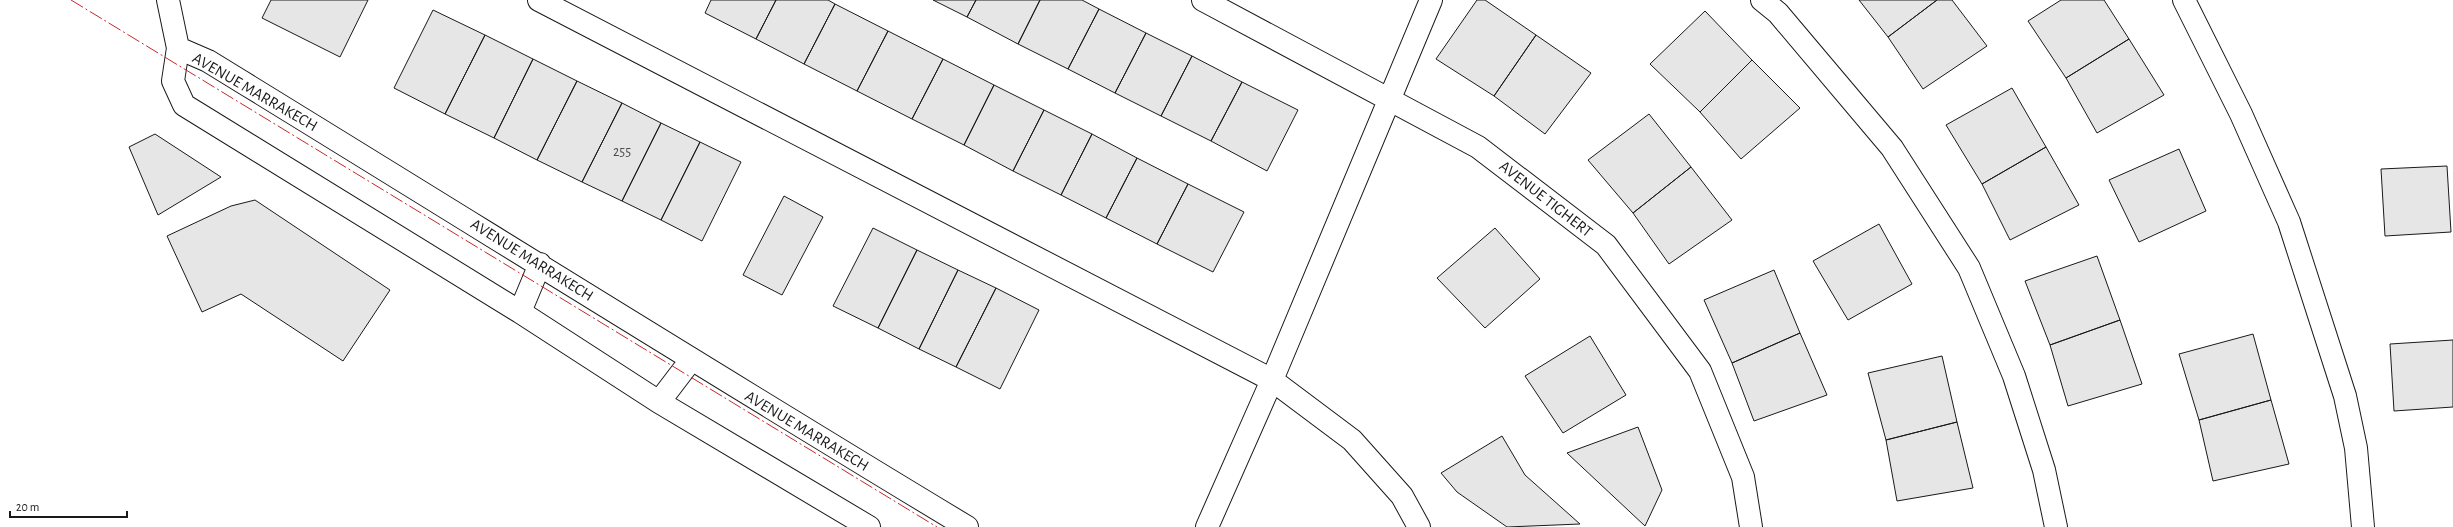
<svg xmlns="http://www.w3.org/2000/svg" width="2453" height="527" viewBox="0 0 2453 527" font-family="'Alegreya Sans',sans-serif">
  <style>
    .building { fill: #e6e6e6; stroke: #1a1a1a }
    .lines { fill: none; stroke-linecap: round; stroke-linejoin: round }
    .street-casing { stroke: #1a1a1a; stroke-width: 24 }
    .street { stroke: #fff; stroke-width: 22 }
    .power { stroke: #c62828; stroke-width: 1; stroke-dasharray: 14 3 2 3; stroke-linecap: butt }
    .labels { text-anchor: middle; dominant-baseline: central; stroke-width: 3; stroke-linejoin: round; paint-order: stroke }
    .number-label { font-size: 14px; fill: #4d4d4d }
    .street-label { font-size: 16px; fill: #1a1a1a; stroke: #fff }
  </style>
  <rect width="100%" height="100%" fill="#fff"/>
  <!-- building -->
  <path class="building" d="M271 0H368L340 57 262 18Z
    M711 0H776L756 39 705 13Z
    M776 0H828L835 4 804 64 756 39Z
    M933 0H976L967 17Z
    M976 0H1040L1018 44 967 17Z
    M1040 0H1082L1099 9 1068 69 1018 44Z
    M1477 0H1485L1536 35 1494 96 1436 59Z
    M1859 0H1937L1888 37Z
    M1937 0H1952L1987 46 1923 89 1888 37Z
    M2061 0H2104L2129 39 2066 78 2028 21Z
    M835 4 888 31 857 91 804 64Z
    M1099 9 1146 33 1115 93 1068 69Z
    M433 10 485 35 445 114 394 88Z
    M1705 11 1752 60 1700 112 1650 64Z
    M888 31 943 59 912 119 857 91Z
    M1146 33 1192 56 1161 116 1115 93Z
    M485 35 533 59 494 138 445 114Z
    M1536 35 1591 73 1545 134 1494 96Z
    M2129 39 2164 95 2097 133 2066 78Z
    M1192 56 1242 82 1211 141 1161 116Z
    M533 59 577 81 537 160 494 138Z
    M943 59 994 85 964 145 912 119Z
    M1752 60 1800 108 1741 159 1700 112Z
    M577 81 622 103 582 182 537 160Z
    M1242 82 1298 110 1267 171 1211 141Z
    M994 85 1044 110 1013 171 964 145Z
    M2012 88 2046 147 1982 184 1946 125Z
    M622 103 661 123 622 201 582 182Z
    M1044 110 1092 134 1061 195 1013 171Z
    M1649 114 1691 167 1633 213 1588 160Z
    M661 123 700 142 661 220 622 201Z
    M155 134 221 177 158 215 129 147Z
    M1092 134 1137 158 1106 218 1061 195Z
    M700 142 741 162 702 241 661 220Z
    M2046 147 2079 205 2010 240 1982 184Z
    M2179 149 2206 211 2139 242 2109 180Z
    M1137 158 1188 184 1157 244 1106 218Z
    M2447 166 2451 232 2385 236 2381 169Z
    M1691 167 1732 220 1669 264 1633 213Z
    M1188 184 1244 212 1213 272 1157 244Z
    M784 196 823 217 782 295 743 275Z
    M255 200 390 290 343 361 241 294 202 312 167 236 231 206Z
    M1879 224 1912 284 1848 320 1813 261Z
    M873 228 917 250 878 328 833 306Z
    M1495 228 1540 279 1485 328 1437 278Z
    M917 250 958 270 919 349 878 328Z
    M2097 256 2120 320 2050 345 2025 281Z
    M958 270 996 288 956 367 919 349Z
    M1774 270 1800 333 1732 363 1704 300Z
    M996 288 1039 310 1000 389 956 367Z
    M2120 320 2142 384 2068 406 2050 345Z
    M1800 333 1827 395 1754 421 1732 363Z
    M2253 334 2271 400 2199 420 2179 354Z
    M1590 336 1626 395 1563 433 1525 376Z
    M2453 340V407L2394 411 2390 344Z
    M1942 356 1957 422 1886 440 1868 373Z
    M2271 400 2289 464 2213 481 2199 420Z
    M1957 422 1973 488 1897 501 1886 440Z
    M1638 427 1662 490 1645 526 1567 453Z
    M1502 436 1525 475 1580 524 1507 527 1457 492 1441 473Z"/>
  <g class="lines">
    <!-- street casing -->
    <g class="street-casing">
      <path id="street" d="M168 0 178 48 173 81 184 105 520 312 659 402 869 527
        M539 0 1272 380 1352 440 1402 496 1419 527
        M1203 0 1478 147 1606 245 1700 371 1743 477 1751 527
        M1762 0 1778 13 1892 148 1969 268 2014 376 2044 470 2056 527
        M2184 0 2241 114 2289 222 2345 396 2356 448 2363 527
        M178 48 208 61C461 216 713 374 967 527
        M520 312 540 264
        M659 402 691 360
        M1207 527 1272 380 1431 0"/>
    </g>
    <!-- street -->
    <use href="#street" class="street"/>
    <!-- power -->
    <path class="power" d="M71 0 937 527"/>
  </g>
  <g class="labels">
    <!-- number labels -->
    <g class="number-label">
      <text x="622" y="152">255</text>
    </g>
    <!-- street labels -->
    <g class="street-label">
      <text transform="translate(255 92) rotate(30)">AVENUE MARRAKECH</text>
      <text transform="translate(1546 199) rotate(38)">AVENUE TIGHERT</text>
      <text transform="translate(532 260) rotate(32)">AVENUE MARRAKECH</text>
      <text transform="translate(807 431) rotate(31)">AVENUE MARRAKECH</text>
    </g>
  </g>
  <!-- scale -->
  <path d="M10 511v6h117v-6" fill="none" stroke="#1a1a1a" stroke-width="2"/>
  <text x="16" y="511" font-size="12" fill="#1a1a1a" stroke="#ffffff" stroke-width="3" paint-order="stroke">20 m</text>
</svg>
